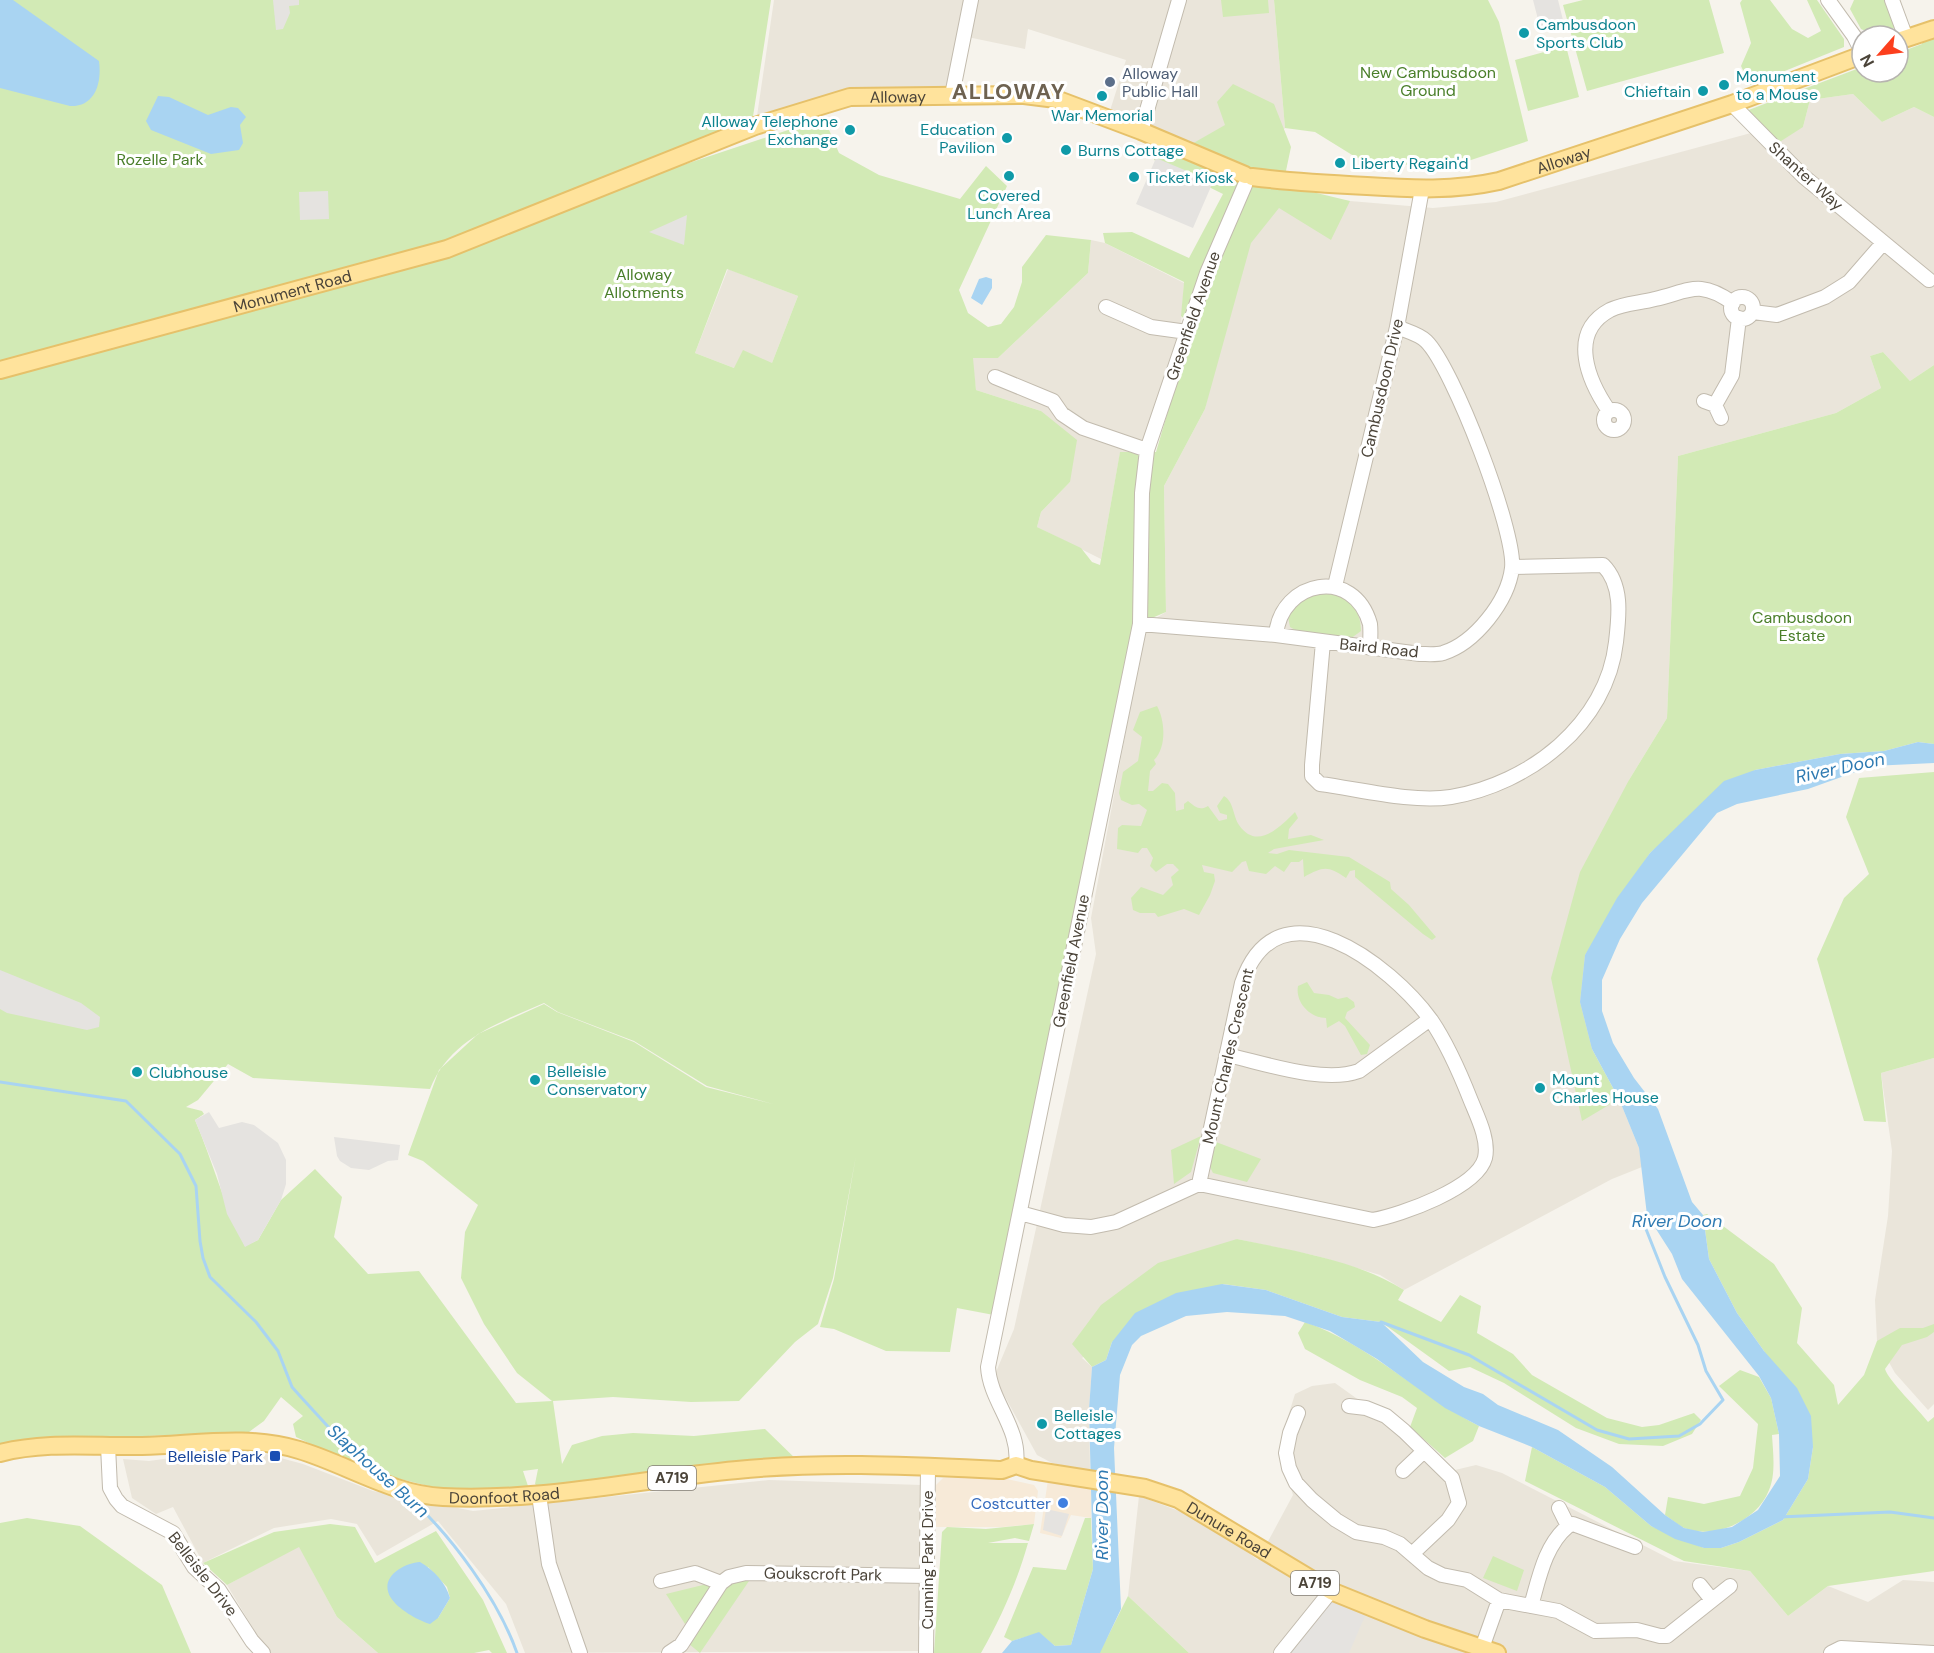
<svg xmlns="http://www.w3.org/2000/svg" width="1934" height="1653" viewBox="0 0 1934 1653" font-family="'DM Sans',sans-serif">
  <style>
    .residential { fill: #eae5da }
    .commercial { fill: #f7ead8 }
    .green { fill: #d2eab5; fill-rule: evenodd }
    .parking { fill: #e5e3e0 }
    .water { fill: #a9d4f2 }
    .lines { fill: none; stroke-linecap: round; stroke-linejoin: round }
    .stream { stroke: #a9d4f2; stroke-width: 3 }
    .minor-casing { stroke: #c2bbae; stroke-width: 16 }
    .major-casing { stroke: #e6c16a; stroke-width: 20 }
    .minor { stroke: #fff; stroke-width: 14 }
    .major { stroke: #ffe39c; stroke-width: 16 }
    .culture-dot { fill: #0f9aa8; stroke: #fff; stroke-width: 2 }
    .service-dot { fill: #5c6f8a; stroke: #fff; stroke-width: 2 }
    .transit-dot { fill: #1a4fb4; stroke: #fff; stroke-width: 2 }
    .shop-dot { fill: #3f7fe0; stroke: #fff; stroke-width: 2 }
    .labels { text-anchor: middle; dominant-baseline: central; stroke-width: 6; stroke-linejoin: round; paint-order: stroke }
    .shield { fill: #fff; stroke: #817c74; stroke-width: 1.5 }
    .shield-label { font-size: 15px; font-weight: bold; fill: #4b4439 }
    .culture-label { font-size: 16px; fill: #0d838f; stroke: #fff; text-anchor: start }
    .park-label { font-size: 16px; fill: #4a7f2a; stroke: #fff }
    .service-label { font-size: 16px; fill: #4e5e75; stroke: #fff; text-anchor: start }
    .street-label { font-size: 16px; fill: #4b4439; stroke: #fff }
    .transit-label { font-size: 16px; fill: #164399; stroke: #fff; text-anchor: end }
    .shop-label { font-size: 16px; fill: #366cbe; stroke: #fff; text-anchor: end }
    .water-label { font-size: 18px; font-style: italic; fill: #2e7ab2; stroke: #fff }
    .district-label { font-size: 22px; font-weight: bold; letter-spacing: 1.5px; fill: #6e6250; stroke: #fff }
  </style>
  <rect width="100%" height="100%" fill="#f6f3ec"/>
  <!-- residential -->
  <path class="residential" d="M774 0H1274L1285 128 1261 160 1183 149 1108 117 1126 60 1028 29 1025 49 958 35 947 88 844 90 757 116Z
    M1853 94 1882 122 1914 107 1934 117V365L1910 381 1883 352 1870 356 1881 388 1836 413 1678 456 1667 718 1629 780 1582 1120 1619 1099 1639 1148 1642 1167 1612 1179 1404 1290 1380 1275 1317 1256 1237 1239 1082 1358 1092 1367 1089 1409 1090 1471 1052 1463 1037 1455 998 1384 996 1372 1014 1329 1096 954 1091 918 1146 624 1166 612 1164 486 1205 409 1254 193 1433 208 1496 202 1762 130 1803 127 1810 100Z
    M1091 240 1105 243 1184 283 1180 338 1141 452 1120 453 1101 559 1037 527 1041 512 1070 482 1041 411 976 390 972 358H998L1088 273Z
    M728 269 798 296 772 363 734 368 695 353Z
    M1934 1058V1404L1928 1410 1895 1373 1877 1341 1875 1300 1888 1216 1892 1151 1881 1073Z
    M1335 1383 1363 1403 1390 1414 1455 1470 1476 1465 1502 1473 1674 1561 1750 1571 1788 1616 1828 1586 1868 1602 1903 1580 1934 1582V1653H1189L1128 1596 1139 1496 1203 1520 1258 1560 1293 1495 1282 1460 1281 1439 1295 1394 1312 1386Z
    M214 1452 262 1453 303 1464 373 1491 473 1511 769 1480 921 1485 919 1651 525 1653 506 1604 438 1521 377 1556 357 1524 331 1519 274 1528 203 1563 173 1507 156 1514 132 1498 123 1459 149 1461Z
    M299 1546 337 1617 378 1653H271L263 1645 227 1585Z"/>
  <!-- commercial -->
  <path class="commercial" d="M998 1477 1034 1485 1038 1491 1034 1524 1003 1527H936V1485L943 1478Z
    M1048 1480 1091 1482V1518L1071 1515 1061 1538 1040 1533Z"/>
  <!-- green -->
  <path class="green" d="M0 0H771L752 123 446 246 0 365Z
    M1221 0H1268L1269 13 1223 17Z
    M1274 0H1488L1499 22 1528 141 1468 161 1409 165 1357 158 1315 132 1285 128Z
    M1583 0H1709L1724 53 1587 91 1563 5Z
    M1742 0H1770L1792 29 1808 38 1821 31 1807 0H1817L1844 39V47L1750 85 1741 66 1751 43 1740 3Z
    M1854 0H1886L1896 27 1876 36 1861 29 1850 9Z
    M1934 36V117L1914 107 1882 122 1853 94 1810 100 1803 127 1775 145 1746 111 1862 67V72H1898V53L1922 44V41Z
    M1566 46 1579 97 1528 111 1515 60Z
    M1233 84 1274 104 1291 147 1283 185 1350 201 1331 240 1279 208 1251 243 1205 409 1164 486 1166 612 1138 624 999 1316 957 1308 950 1352 886 1351 834 1329 820 1327 834 1279 856 1156 833 1278 818 1324 795 1342 739 1401 691 1402 613 1397 553 1401 562 1464 572 1445 602 1436 633 1433 694 1436 765 1429 800 1463 540 1489 535 1484 538 1469 523 1471 529 1489 461 1494 368 1471 296 1437 293 1424 303 1416 281 1397 264 1421 249 1432 21 1441 0 1447V374L244 304 581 199 824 118 839 153 879 175 960 199 986 166 1007 186 959 290 968 313 988 327 1001 324 1014 307 1022 282V267L1046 235 1091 240 1088 273 998 358H973L976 390 1041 411 1077 440 1070 482 1041 512 1037 527 1081 548 1092 562 1100 565 1120 452H1156L1193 326 1181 316 1184 282 1105 243 1103 233 1132 232 1189 258 1223 194 1154 160 1155 146 1183 149 1225 125 1217 102ZM727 269 798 296 772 363 743 350 734 368 695 353ZM544 1003 558 1012 634 1041 707 1086 773 1104 706 1087 634 1042 557 1012 544 1004 478 1034 439 1070 408 1155 423 1161 478 1205 465 1232 461 1278 484 1324 517 1373 552 1401 516 1403 419 1271 368 1274 334 1237 342 1197 315 1169 281 1200 258 1240 245 1246C224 1206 213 1162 195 1120L204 1114 202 1111 186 1107 198 1100 228 1064 253 1078 430 1089C450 1039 498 1023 544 1003Z
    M1883 352 1910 381 1934 365V744L1918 742 1884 751 1840 754 1755 770 1683 824 1650 853 1585 955 1580 1002 1592 1049 1619 1099 1582 1121 1551 978 1580 872 1629 780 1667 718 1678 456 1836 413 1881 388 1870 356Z
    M1324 590C1346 598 1361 606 1361 631L1350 639 1297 631 1290 627 1288 617 1301 599Z
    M1157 706C1165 720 1167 747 1154 760L1156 764 1150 771 1148 791H1153L1162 783 1168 784 1175 793 1176 811 1184 809V804L1188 801C1195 807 1200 811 1208 806L1219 821 1227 819V815L1220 813 1217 806 1224 796C1234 802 1233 816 1239 825 1257 851 1280 827 1295 812L1298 818 1289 829 1288 839 1311 835 1324 840 1274 849 1268 853 1277 854 1289 850 1349 857 1390 882 1391 889 1409 905 1436 937 1432 940 1423 934 1355 877V870L1350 871 1346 878C1327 865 1323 867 1304 877L1303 859 1299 862H1291L1284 872 1275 866 1266 874 1249 871 1246 861 1242 862 1232 872 1202 865 1204 872 1214 874 1215 881 1210 895 1199 915 1184 909 1158 917 1155 913H1140L1133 910 1131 898 1141 887 1163 895 1173 885 1171 877 1179 870 1173 864H1167L1156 872 1150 866 1153 858 1147 848H1142L1138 853 1117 849 1118 828 1122 825 1141 826 1147 810 1139 804 1132 805 1121 800 1119 793 1123 772 1138 761 1142 737 1133 730 1140 712Z
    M1934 772V1058L1881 1073 1886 1122 1864 1121 1817 959 1844 898 1869 874 1846 817 1859 778Z
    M1307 982 1314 993 1329 995 1338 999 1347 997 1354 1002 1355 1007 1347 1012 1345 1018 1370 1045 1367 1054 1361 1055 1345 1026 1339 1021 1327 1028 1326 1018C1310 1018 1295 1002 1298 986Z
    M1201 1136 1191 1172 1174 1184 1171 1150Z
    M1216 1142 1261 1159 1247 1182 1213 1173 1210 1167Z
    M1707 1214 1774 1264 1802 1308 1797 1343 1834 1385 1838 1405 1864 1375 1877 1341 1900 1328H1923L1934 1324V1332L1927 1337 1902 1345 1885 1369C1888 1380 1919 1410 1928 1422L1934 1417V1571L1828 1586 1788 1616 1750 1571 1684 1561 1525 1481 1532 1447 1605 1487 1651 1526 1704 1548H1721L1739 1542 1783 1520 1808 1479 1813 1447 1764 1351 1737 1313 1709 1259 1703 1215Z
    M1237 1239C1293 1251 1354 1259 1404 1290L1398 1300 1441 1322 1460 1295 1481 1306 1477 1333 1513 1354 1532 1375 1607 1418 1642 1427 1659 1425 1694 1413 1701 1420 1692 1434 1663 1446 1619 1444 1576 1428 1504 1383 1470 1367 1449 1371 1381 1322 1342 1317 1266 1290 1223 1284 1112 1342 1106 1360 1092 1367 1072 1344 1101 1305 1158 1263Z
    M1305 1322C1370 1345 1419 1395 1479 1426L1473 1441 1445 1458 1410 1427 1417 1408 1402 1397 1360 1380 1305 1349 1298 1333Z
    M1740 1370 1759 1377 1771 1398 1779 1434 1772 1435C1773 1452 1776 1474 1769 1490 1757 1521 1715 1540 1684 1528 1678 1525 1671 1519 1665 1515L1668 1497 1704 1504 1740 1496 1753 1468 1758 1424 1719 1386Z
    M27 1518 80 1526 162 1585 191 1653H0V1523Z
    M1085 1518H1091L1093 1569 1071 1645 1055 1646 1039 1633 1012 1641 1004 1637 1033 1567 1066 1570Z
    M330 1524 355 1527 375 1563 436 1531 483 1600 507 1653H492L489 1650 474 1653H378L337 1617 299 1547 227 1585 203 1563 274 1532ZM428 1567 447 1587 450 1598 438 1618 413 1616 409 1612Z
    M1034 1524 1029 1541 1015 1538 988 1543H1028C1017 1582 1001 1618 981 1653H934L942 1532 947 1527 986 1529Z
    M1493 1556 1524 1570 1517 1591 1483 1578Z
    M739 1580 749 1581 700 1653 689 1644 726 1588Z
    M707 1584 711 1589 685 1624 666 1594Z
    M1128 1596 1189 1653H1087L1106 1640Z"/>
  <!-- parking -->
  <path class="parking" d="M273 0H299V5L289 6 290 13 283 29 276 30Z
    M1533 0H1558L1563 20 1540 27Z
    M1156 158 1213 182 1193 228 1136 204Z
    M328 191 329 219 300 220 299 192Z
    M687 215 684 245 649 232Z
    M0 970 81 1003 100 1017 99 1027 87 1030 7 1013 0 1009Z
    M209 1112 219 1128 242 1122 254 1125 278 1143 286 1160V1184L281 1200 258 1240 245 1247 227 1214 217 1174 195 1120Z
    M334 1137 400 1145 398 1160 388 1161 369 1170 351 1168 340 1161 337 1156Z
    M1046 1509 1069 1514 1062 1536 1043 1530Z
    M1331 1601 1365 1616 1349 1653H1288Z"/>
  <!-- water -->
  <path class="water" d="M0 0H13L99 61C102 83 95 107 70 106L0 88Z
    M158 96 169 97 208 115 231 107 238 108 246 117 240 125 243 143 239 150 211 154 151 130 146 121Z
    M986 277 992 279V288L982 305 971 298 979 279Z
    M1918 742 1934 744V763L1872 766 1808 789 1737 804 1717 813 1642 903 1620 939 1602 980V1011L1613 1043 1634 1078 1658 1109 1692 1202 1703 1215 1709 1259 1737 1313 1764 1351 1797 1388 1811 1416 1813 1447 1808 1479 1783 1520 1739 1542 1721 1548H1704L1675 1539 1651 1526 1605 1487 1532 1447 1479 1426 1445 1408 1377 1359 1330 1331 1285 1316 1227 1312 1186 1316 1141 1336 1132 1345 1120 1375 1114 1448 1121 1609 1100 1653H1002L1012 1641 1039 1632 1055 1646 1071 1645 1093 1569 1089 1409 1092 1367 1106 1360 1112 1342 1135 1313 1176 1293 1222 1284 1266 1290 1342 1317 1381 1322 1423 1362 1464 1387 1483 1394 1498 1405 1558 1430 1612 1467 1665 1515 1684 1528 1703 1532 1732 1527 1758 1510 1780 1476 1779 1434 1771 1398 1759 1376 1682 1279 1672 1254 1647 1215 1639 1148 1619 1099 1592 1049 1580 1002 1585 955 1617 898 1650 853 1724 781 1755 770 1840 754 1884 751Z
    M420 1562C434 1570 446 1583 450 1598L438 1618 430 1624C417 1620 398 1609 391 1598 378 1578 403 1563 420 1562Z"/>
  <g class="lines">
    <!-- stream -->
    <path class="stream" d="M0 1082 126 1101 180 1154 196 1186 200 1241 203 1258 210 1277 256 1322 278 1351 292 1387 300 1396 344 1444 383 1475
      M1381 1322 1469 1355 1597 1430 1629 1439 1679 1436 1700 1424 1723 1400 1706 1371 1698 1345 1665 1277 1642 1219 1647 1215
      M411 1499C452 1537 498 1599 517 1653
      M1780 1517 1890 1512 1934 1518"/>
    <!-- minor casing -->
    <g class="minor-casing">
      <path id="minor" d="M1828 0 1854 36 1862 52
        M1892 0 1906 38
        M952 95 971 0
        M1732 104 1803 176 1929 280
        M1141 131 1179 0
        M1731 308a11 11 0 1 1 22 0a11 11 0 1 1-22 0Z
        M1106 307 1151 327 1187 332
        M1753 312 1777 315 1825 297 1849 282 1883 243
        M995 377 1053 401 1062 414 1083 428 1147 450
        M1704 401 1715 405 1721 418
        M1715 405 1732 375 1739 318
        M1604 420a10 10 0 1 1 20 0a10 10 0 1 1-20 0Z
        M1609 411C1589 382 1567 333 1610 310 1624 303 1640 303 1655 299 1690 291 1699 279 1733 303
        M1335 586 1397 327 1422 189
        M1140 624 1276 635 1420 654C1427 654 1436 655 1443 653 1475 643 1508 601 1512 568 1516 532 1453 367 1426 341 1419 334 1406 331 1397 327
        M1276 635C1281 580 1354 566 1370 624 1371 632 1370 640 1370 648
        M1323 642 1312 765V776L1320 784C1359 789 1412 803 1451 797 1529 784 1607 724 1616 642 1619 616 1623 585 1603 565L1512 567
        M1227 1055C1264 1063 1323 1084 1359 1071L1430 1019
        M1020 1213 1064 1225 1091 1227 1116 1222 1199 1184 1373 1220C1401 1215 1477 1188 1485 1158 1489 1140 1478 1118 1471 1101 1460 1073 1448 1045 1431 1020 1391 965 1278 877 1242 983L1199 1184
        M1349 1406 1366 1408 1386 1416 1404 1431 1452 1478 1459 1503 1448 1520 1412 1554
        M1298 1413 1290 1433 1286 1453 1289 1468 1296 1483 1312 1500 1336 1520 1356 1532 1384 1537 1400 1544 1428 1568 1442 1575 1467 1580 1499 1600 1558 1611 1595 1631 1637 1630 1660 1636H1667L1730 1586
        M108 1446 110 1488 116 1499 122 1506 173 1533 194 1567 219 1590 252 1641 263 1653
        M1016 1465C1021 1428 990 1402 988 1367L1140 624 1142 493 1147 450 1207 273 1245 185
        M1403 1471 1424 1451
        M539 1495 549 1564 580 1653
        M1559 1508 1568 1526 1573 1524 1635 1547
        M661 1581 695 1573 721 1583
        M1700 1585 1712 1600
        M1531 1606C1539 1578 1545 1545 1568 1526
        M1482 1648 1499 1600
        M669 1653 681 1645 721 1583 729 1577 746 1573 928 1576
        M926 1653 928 1467
        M1281 1653 1331 1591
        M1831 1653 1841 1648 1934 1653"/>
    </g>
    <!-- major casing -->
    <g class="major-casing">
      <g id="major">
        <path d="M1898 41 1934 29"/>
        <path id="s1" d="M1252 177C1290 182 1328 184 1367 186 1412 189 1454 191 1499 181L1732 104 1862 55"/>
        <path id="s2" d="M0 370 447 249 755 126 850 97 1024 95 1056 99 1141 131 1245 175"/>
        <path id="s3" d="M0 1453C47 1441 94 1447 142 1446 194 1445 247 1434 299 1450 346 1464 393 1495 443 1497 542 1502 639 1479 737 1470 825 1461 914 1466 1002 1470L1016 1465 1031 1470 1145 1488 1178 1499 1331 1591 1425 1629 1497 1653"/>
      </g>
    </g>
    <!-- minor -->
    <use href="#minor" class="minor"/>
    <!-- major -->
    <use href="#major" class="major"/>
  </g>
  <!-- markers -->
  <g class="culture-dot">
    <circle cx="1524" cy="33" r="6"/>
    <circle cx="1724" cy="85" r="6"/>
    <circle cx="1703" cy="91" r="6"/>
    <circle cx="1102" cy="96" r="6"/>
    <circle cx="850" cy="130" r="6"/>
    <circle cx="1007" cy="138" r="6"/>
    <circle cx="1066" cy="150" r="6"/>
    <circle cx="1340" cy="163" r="6"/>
    <circle cx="1009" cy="176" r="6"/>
    <circle cx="1134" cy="177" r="6"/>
    <circle cx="137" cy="1072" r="6"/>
    <circle cx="535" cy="1080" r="6"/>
    <circle cx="1540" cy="1088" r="6"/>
    <circle cx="1042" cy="1424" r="6"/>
  </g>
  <circle class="service-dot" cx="1110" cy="82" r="6"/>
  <rect class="transit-dot" x="269" y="1450" width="12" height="12" rx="3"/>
  <circle class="shop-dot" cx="1063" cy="1503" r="6"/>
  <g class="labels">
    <!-- shield labels -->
    <g class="shield">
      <rect x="648" y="1466" width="48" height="24" rx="4.5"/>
      <rect x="1291" y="1571" width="48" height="24" rx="4.5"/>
    </g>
    <g class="shield-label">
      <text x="672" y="1478">A719</text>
      <text x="1315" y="1583">A719</text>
    </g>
    <!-- culture labels -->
    <g class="culture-label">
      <text x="1536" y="24">Cambusdoon<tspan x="1536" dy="18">Sports Club</tspan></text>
      <text x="1736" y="76">Monument<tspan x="1736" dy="18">to a Mouse</tspan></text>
      <text x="1691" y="91" text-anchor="end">Chieftain</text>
      <text x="1102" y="115" text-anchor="middle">War Memorial</text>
      <text x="838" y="121" text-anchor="end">Alloway Telephone<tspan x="838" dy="18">Exchange</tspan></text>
      <text x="995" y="129" text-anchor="end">Education<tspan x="995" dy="18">Pavilion</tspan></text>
      <text x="1078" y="150">Burns Cottage</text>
      <text x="1352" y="163">Liberty Regain'd</text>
      <text x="1146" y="177">Ticket Kiosk</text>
      <text x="1009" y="195" text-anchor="middle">Covered<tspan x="1009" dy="18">Lunch Area</tspan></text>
      <text x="547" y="1071">Belleisle<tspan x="547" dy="18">Conservatory</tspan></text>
      <text x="149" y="1072">Clubhouse</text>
      <text x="1552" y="1079">Mount<tspan x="1552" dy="18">Charles House</tspan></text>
      <text x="1054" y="1415">Belleisle<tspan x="1054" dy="18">Cottages</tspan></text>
    </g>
    <!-- park labels -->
    <g class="park-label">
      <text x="1428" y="72">New Cambusdoon<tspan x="1428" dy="18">Ground</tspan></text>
      <text x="160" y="159">Rozelle Park</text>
      <text x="644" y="274">Alloway<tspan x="644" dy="18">Allotments</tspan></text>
      <text x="1802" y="617">Cambusdoon<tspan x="1802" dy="18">Estate</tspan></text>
    </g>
    <!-- service labels -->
    <g class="service-label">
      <text x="1122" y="73">Alloway<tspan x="1122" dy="18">Public Hall</tspan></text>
    </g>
    <!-- street labels -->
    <g class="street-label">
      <text stroke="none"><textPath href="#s2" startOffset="942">Alloway</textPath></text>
      <text stroke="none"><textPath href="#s1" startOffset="316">Alloway</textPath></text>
      <text transform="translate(1806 176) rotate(42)">Shanter Way</text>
      <text stroke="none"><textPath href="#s2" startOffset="303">Monument Road</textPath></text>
      <text transform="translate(1193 316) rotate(-71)">Greenfield Avenue</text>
      <text transform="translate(1382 388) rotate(-77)">Cambusdoon Drive</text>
      <text transform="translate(1379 648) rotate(6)">Baird Road</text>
      <text transform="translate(1071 961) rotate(-79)">Greenfield Avenue</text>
      <text transform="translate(1228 1056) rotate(-77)">Mount Charles Crescent</text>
      <text stroke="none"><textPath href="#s3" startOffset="514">Doonfoot Road</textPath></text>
      <text stroke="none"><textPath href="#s3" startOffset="1254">Dunure Road</textPath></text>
      <text transform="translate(927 1560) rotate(-90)">Cunning Park Drive</text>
      <text transform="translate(203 1574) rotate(52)">Belleisle Drive</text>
      <text transform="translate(823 1574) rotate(1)">Goukscroft Park</text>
    </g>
    <!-- transit labels -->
    <g class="transit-label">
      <text x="263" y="1456">Belleisle Park</text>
    </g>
    <!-- shop labels -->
    <g class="shop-label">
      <text x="1051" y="1503">Costcutter</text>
    </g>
    <!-- water labels -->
    <g class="water-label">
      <text transform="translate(1840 768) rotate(-12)">River Doon</text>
      <text x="1677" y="1221">River Doon</text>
      <text transform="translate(378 1471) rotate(42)">Slaphouse Burn</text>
      <text transform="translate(1102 1515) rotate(-90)">River Doon</text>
    </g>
    <!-- district labels -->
    <g class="district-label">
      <text x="1009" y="91">ALLOWAY</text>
    </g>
  </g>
  <!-- north arrow -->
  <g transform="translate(1880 54) rotate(242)"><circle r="28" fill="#ffffff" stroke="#b7b4b0" stroke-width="1.5"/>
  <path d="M0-4.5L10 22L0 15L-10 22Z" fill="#fc3f1d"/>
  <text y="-9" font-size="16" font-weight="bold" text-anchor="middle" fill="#4b4439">N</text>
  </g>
</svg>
